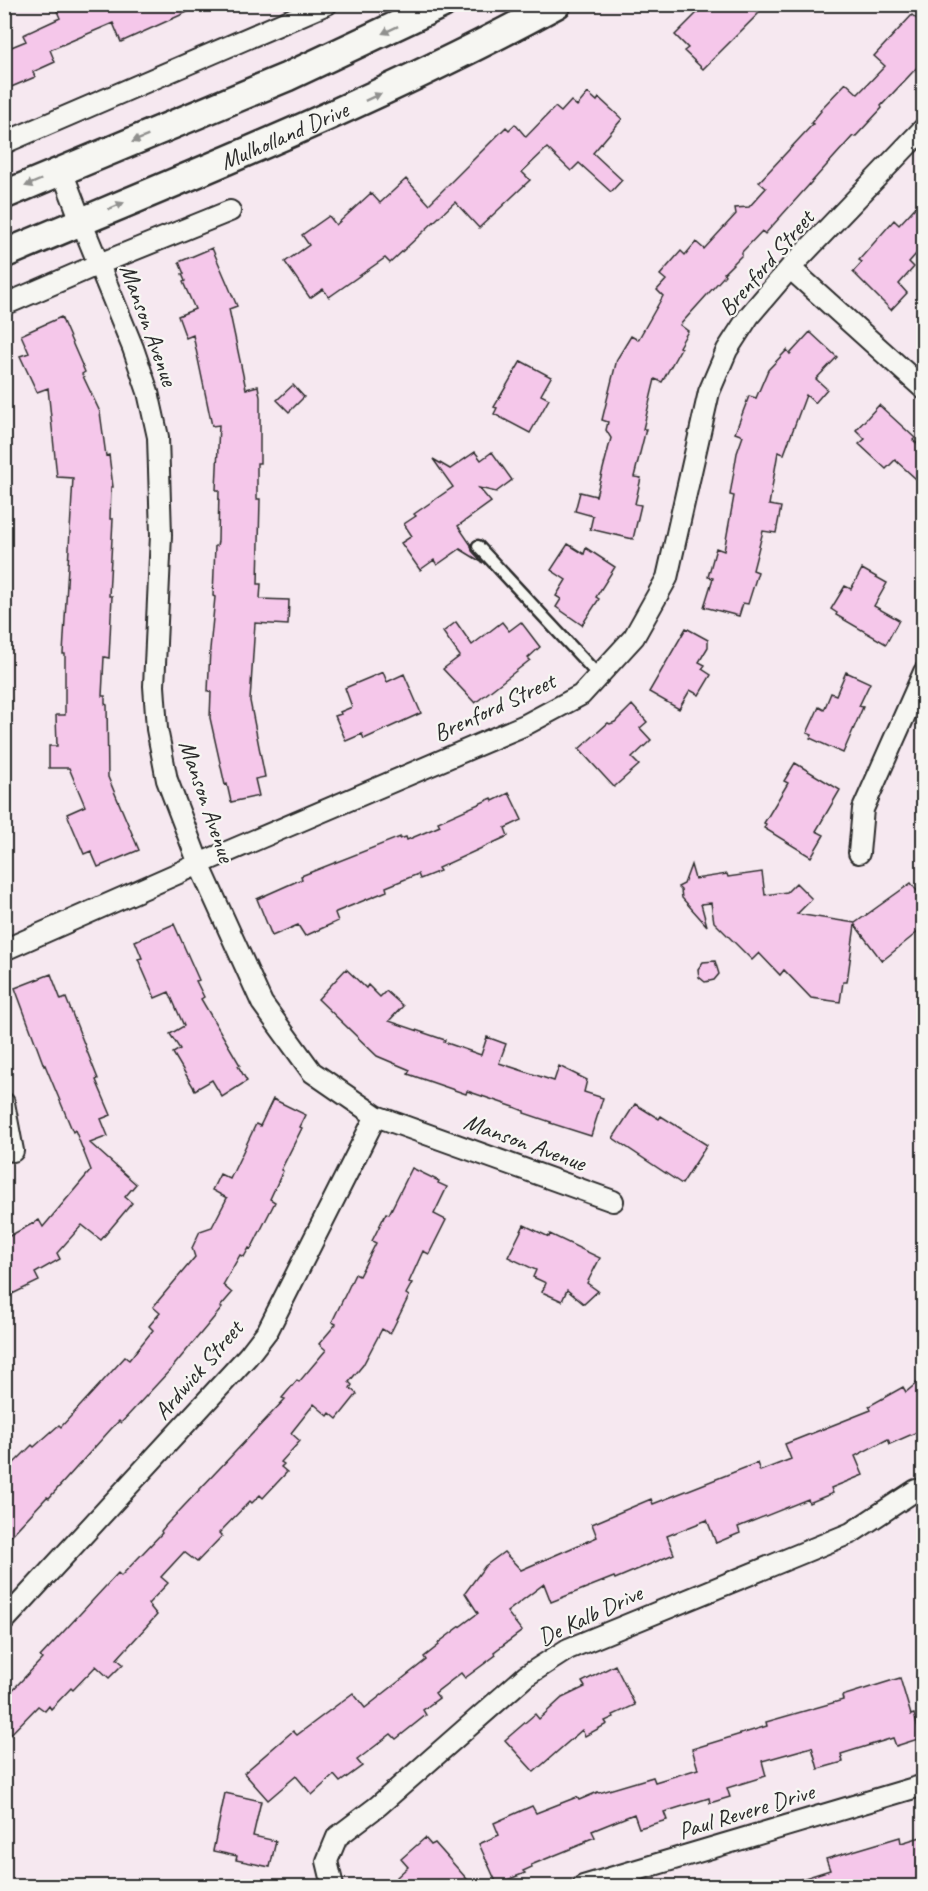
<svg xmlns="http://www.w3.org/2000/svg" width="928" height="1891" viewBox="0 0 928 1891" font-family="Caveat,sans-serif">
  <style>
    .building { fill: #f5c7ea; stroke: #2b2b2b; stroke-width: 1.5 }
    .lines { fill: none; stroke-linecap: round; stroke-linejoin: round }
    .service-casing { stroke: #2b2b2b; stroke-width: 15 }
    .minor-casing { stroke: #2b2b2b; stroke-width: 24 }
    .secondary-casing { stroke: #2b2b2b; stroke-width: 32 }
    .service { stroke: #f6f6f2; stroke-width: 10 }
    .minor { stroke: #f6f6f2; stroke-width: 20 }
    .secondary { stroke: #f6f6f2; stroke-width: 27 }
    .oneway { fill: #90908e }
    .labels { text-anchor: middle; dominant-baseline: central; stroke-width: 4.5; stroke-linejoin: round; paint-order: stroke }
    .street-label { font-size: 24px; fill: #2b2b2b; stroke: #f6f6f2 }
  </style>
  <rect width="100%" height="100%" fill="#f6e8f0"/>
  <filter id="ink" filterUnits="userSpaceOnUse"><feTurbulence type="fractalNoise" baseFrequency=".0167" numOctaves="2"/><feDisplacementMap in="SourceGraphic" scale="12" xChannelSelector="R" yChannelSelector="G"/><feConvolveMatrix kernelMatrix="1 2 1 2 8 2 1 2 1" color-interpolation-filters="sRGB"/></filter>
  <g filter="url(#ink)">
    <!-- building -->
    <path class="building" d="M54 4H205L121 42 113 23 50 50 55 62 33 72 35 77 4 90V50L26 41 23 35 60 18Z
      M706 4H750L759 13 703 69 684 51 688 48 675 35Z
      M912 15 924 25V60L881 106 882 108 855 137 853 136 765 234 762 231 742 252V255L724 273 725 275 680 325 688 331 679 347 681 348 662 382 655 379 643 429H646L634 477 641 478 635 504 641 505 633 539 590 529 593 516 575 511 580 492 596 496 611 438 606 430 608 422 602 420 617 359 631 336 638 340 663 296 657 290 666 280 660 275 681 251 685 255 696 242 704 249 736 214 735 208 749 207 766 188 759 182 813 124 811 123 821 111 820 110 846 83 858 94 885 66 874 56Z
      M588 93 597 101 599 98 622 119 593 153 622 180 611 192 579 163 571 171 547 148 522 172 530 180 479 228 455 202 390 263 385 258 329 297 323 289 310 298 285 262 309 245 302 235 329 216 336 225 371 193 380 203 406 179 429 204 506 127 509 130 515 124 526 137 555 107 561 112 571 101 577 106Z
      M924 198V245L909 262 914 267 899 284 907 293 891 310 853 272 862 262 859 260 894 220 899 225Z
      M212 248 237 306 229 309 246 389 258 386 260 397V463H257V499H260L258 584H261L260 599 289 600 288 625 255 623 250 701 265 777 255 779 259 796 231 802 227 784 225 785 210 718 211 692 208 691 210 649 215 597 213 596 215 546H217L218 541 219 490H216L219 425 212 426 193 335 186 338 178 316 195 309 183 282 185 281 182 274H184L179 262Z
      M61 317 85 372 82 374 100 412 106 456 109 455 113 487H111L110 519H113L109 596H112L109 658 104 657 102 696H105V704L107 705 108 777 139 850 98 867 91 851 84 854 67 814 85 806 69 768H49V746H57L56 715H65V654H63L73 478 57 477 48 388 37 392 20 356 29 353 21 335Z
      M810 332 837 357 816 379 827 389 815 403 806 395 784 454 778 452 769 505 781 507 776 533 763 531 753 570 758 572 748 604 743 603 739 616 704 607 713 578 708 577 716 548 724 551 734 496 730 495 737 453 743 436 735 433 749 396 756 398 768 370 787 350 790 354Z
      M521 361 551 377 541 395 549 399 530 433 494 414 497 408 494 407Z
      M293 385 304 397 289 412 277 400Z
      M879 405 915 438 913 440 924 450V486L895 460 886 469 859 444 865 439 856 430Z
      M475 452 481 460 492 452 512 480 496 492 479 488 491 502 458 526 471 545 472 551 483 563 460 549 437 565 434 560 420 570 401 543 412 536 404 524 416 516 414 514 453 487 433 459 450 469Z
      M568 544 584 554 586 548 615 567 596 597 599 599 582 625 556 607 561 599 556 596 566 580 551 570Z
      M862 569 887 583 874 606 899 620 886 644 836 615 837 613 831 609 845 586 851 589Z
      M456 622 472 645 502 622 509 631 521 622 540 647 528 658 530 660 475 703 443 669 460 656 443 632Z
      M686 628 708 640V647L699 662 705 665 702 669 711 675 699 695 690 690 679 709 649 692Z
      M383 672 387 682 404 674 421 713 364 739 362 734 346 741 335 716 341 714 340 712 352 707 345 688Z
      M846 672 870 683 859 706 863 707 843 753 810 738 812 735 807 733 819 707 824 710 831 693 836 695Z
      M632 705 647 722 640 728 651 740 632 758 639 765 614 787 579 749 608 723 610 724 615 722Z
      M795 763 840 790 816 831 824 835 811 857 764 828 766 824 764 823 788 783 784 781Z
      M509 793 522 820 505 828 508 836 438 868 440 871 420 879 418 874 386 887 387 891 336 912 335 913 338 921 305 936 298 925 272 936 257 899 302 879 301 876 400 837V839L406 837 407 840 440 826 438 822 492 798 493 801Z
      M691 865 695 879 727 874 728 877 762 872 765 895 787 892 796 883 812 899 797 914 855 923 911 883 924 900V927L882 961 855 925 847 982H843L840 1002 811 998 784 970 780 975 759 953 752 960 714 922 711 903 701 904 707 926 682 898 681 890 678 887 684 884Z
      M174 924 199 980 196 981 204 997 201 999 240 1065 238 1066 247 1081 222 1097 212 1080 195 1090 173 1053 180 1049 170 1034 184 1026 169 992 155 998 138 959 142 958 135 941Z
      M715 961 719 974 714 980 705 982 699 977 698 969 703 962Z
      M346 969 366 988 368 985 380 997 386 991 403 1006 389 1021 445 1040 444 1042 481 1055 487 1037 506 1044 499 1063 554 1081 559 1066 587 1080 584 1092 603 1098 591 1136 550 1123 551 1122 524 1113V1111L514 1107 467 1091 466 1094 408 1074 410 1070 377 1056 318 999Z
      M51 974 61 1000 66 998 98 1079 96 1080 111 1115 101 1119 108 1136 90 1143 136 1184 125 1197 132 1203 101 1240 82 1225 57 1253 60 1259 35 1273 39 1281 4 1298V1239L39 1220 43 1227 91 1170 75 1130 73 1132 45 1065 44 1066 15 988Z
      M273 1099 306 1115 300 1127 302 1128 281 1170 283 1171 270 1199 275 1202 251 1249 249 1248 244 1257 240 1255 223 1285 232 1293 220 1307 222 1308 171 1369 121 1423 119 1421 111 1429 49 1498 47 1497 4 1543V1473L32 1445 34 1447 59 1425 61 1427 125 1357 129 1360 153 1330 149 1326 160 1313 153 1307 195 1257 192 1248 200 1231 212 1227 227 1198 212 1190 220 1174 230 1179 256 1124 260 1126Z
      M635 1104 659 1119 661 1116 707 1145 682 1184 613 1138Z
      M412 1168 439 1181 438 1183 447 1187 434 1214 446 1220 429 1254 423 1251 409 1282 412 1283 406 1294 409 1296 390 1334 382 1329 363 1365 349 1382 352 1385 350 1388 357 1394 337 1419 330 1413 328 1416 314 1404 291 1433 300 1441 281 1462 284 1464 281 1467 287 1472 263 1498 260 1495 252 1503 250 1501 219 1533 222 1536 197 1562 184 1552 161 1577 168 1583 148 1604 157 1615 117 1659 123 1664 109 1678 96 1666 73 1690 71 1688 51 1709 49 1706 45 1711 38 1706 4 1741V1699L42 1659 40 1657 118 1573 121 1576 162 1533 161 1531 166 1525 285 1399 282 1398 297 1380 299 1382 326 1350 319 1344 336 1324 332 1322 347 1291 355 1274 359 1276 376 1243 372 1241 386 1213 389 1214Z
      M524 1225 549 1237 550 1234 600 1258 587 1283 598 1291 584 1304 567 1290 562 1301 542 1292 546 1283 533 1277 536 1270 508 1257Z
      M924 1377V1429L890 1444 888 1439 855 1456 863 1475 831 1488 833 1493 809 1503 808 1499 738 1527 740 1533 716 1543 707 1520 667 1536 674 1554 615 1579 614 1577 551 1602 544 1584 507 1612 522 1631 494 1652 496 1655 465 1678 461 1673 435 1693 439 1698 423 1710 426 1715 396 1739 391 1734 357 1760 362 1766 340 1782 334 1775 312 1795 296 1776 268 1800 244 1773 293 1731 297 1735 353 1693 365 1708 426 1660 424 1657 439 1645 438 1643 478 1613 465 1593 485 1566 504 1552 521 1570 597 1537 592 1524 651 1499 653 1504 757 1463 760 1471 791 1459 785 1444 871 1410 869 1406 903 1387 906 1392Z
      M615 1665 635 1705 613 1715 614 1717 605 1721 607 1724 585 1736 582 1730 534 1772 505 1740 535 1714 539 1719 562 1698 585 1687 582 1682Z
      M900 1678 911 1715 914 1714 921 1738 896 1746 893 1738 841 1754 843 1762 818 1769 812 1747 762 1761 766 1776 727 1788 730 1797 710 1803 709 1798 664 1812 667 1820 639 1828 634 1814 592 1831 595 1837 585 1841V1843L531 1865 532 1867 523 1871 525 1873 497 1884 479 1844 499 1835 494 1823 532 1806 536 1813 577 1797 579 1800 598 1792 599 1793 653 1777 655 1782 698 1769 692 1749 767 1726 766 1722 843 1700 842 1696Z
      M225 1793 261 1801 253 1836 276 1841 270 1867 236 1860 237 1856 213 1851Z
      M924 1836V1887H790L789 1883 830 1870 826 1859 900 1837 901 1843Z
      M425 1838 431 1845 435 1843 474 1887H386L408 1867 401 1859Z"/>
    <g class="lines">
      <!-- service casing -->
      <g class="service-casing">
        <path id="service" d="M478 546 598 675"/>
      </g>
      <!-- minor casing -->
      <g class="minor-casing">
        <path id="minor" d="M4 143 327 4
          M62 171 81 221 133 348 148 392 158 437 161 535 154 686 157 729 167 780 199 864 262 1003 312 1072 376 1116 613 1201
          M790 268 924 389
          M4 305 99 264 230 211
          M859 853 863 809 924 672
          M4 950 199 864 525 725 581 695 634 637 667 578 709 392 727 350 749 316 790 268 924 128
          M4 1103 13 1151
          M4 1621 248 1356 268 1330 376 1116
          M333 1886 327 1861 337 1837 378 1806 526 1676 568 1649 851 1533 916 1490
          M583 1886 924 1785"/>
      </g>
      <!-- secondary casing -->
      <g class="secondary-casing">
        <g id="secondary">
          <path d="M4 195 287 77 442 4"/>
          <path id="s1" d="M4 254C191 175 379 101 557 4"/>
        </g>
      </g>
      <!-- service -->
      <use href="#service" class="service"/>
      <!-- minor -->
      <use href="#minor" class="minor"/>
      <!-- secondary -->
      <use href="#secondary" class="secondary"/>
    </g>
    <!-- one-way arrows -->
    <defs><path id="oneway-solid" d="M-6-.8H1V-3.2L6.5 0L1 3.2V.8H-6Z" transform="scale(1.5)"/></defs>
    <g class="oneway">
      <use href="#oneway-solid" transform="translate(390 30) rotate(155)"/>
      <use href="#oneway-solid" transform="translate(373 97) rotate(-25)"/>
      <use href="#oneway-solid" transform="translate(140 139) rotate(158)"/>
      <use href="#oneway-solid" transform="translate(33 183) rotate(157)"/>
      <use href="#oneway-solid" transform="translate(116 206) rotate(-23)"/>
    </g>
  </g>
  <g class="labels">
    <!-- street labels -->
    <g class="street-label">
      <text stroke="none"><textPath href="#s1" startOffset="304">Mulholland Drive</textPath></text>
      <text transform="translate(766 263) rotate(-49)">Brenford Street</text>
      <text transform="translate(149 325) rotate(70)">Manson Avenue</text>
      <text transform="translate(494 707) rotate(-25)">Brenford Street</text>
      <text transform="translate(207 801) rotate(71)">Manson Avenue</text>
      <text transform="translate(525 1142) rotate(20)">Manson Avenue</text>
      <text transform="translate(198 1370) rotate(-49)">Ardwick Street</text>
      <text transform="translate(590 1615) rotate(-25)">De Kalb Drive</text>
      <text transform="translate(746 1811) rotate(-17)">Paul Revere Drive</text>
    </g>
  </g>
  <!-- margin -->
  <rect width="928" height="1891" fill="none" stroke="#f6f6f2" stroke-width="24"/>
  <rect x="12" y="12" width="904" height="1867" fill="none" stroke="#2b2b2b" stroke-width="2" filter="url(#ink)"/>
</svg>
